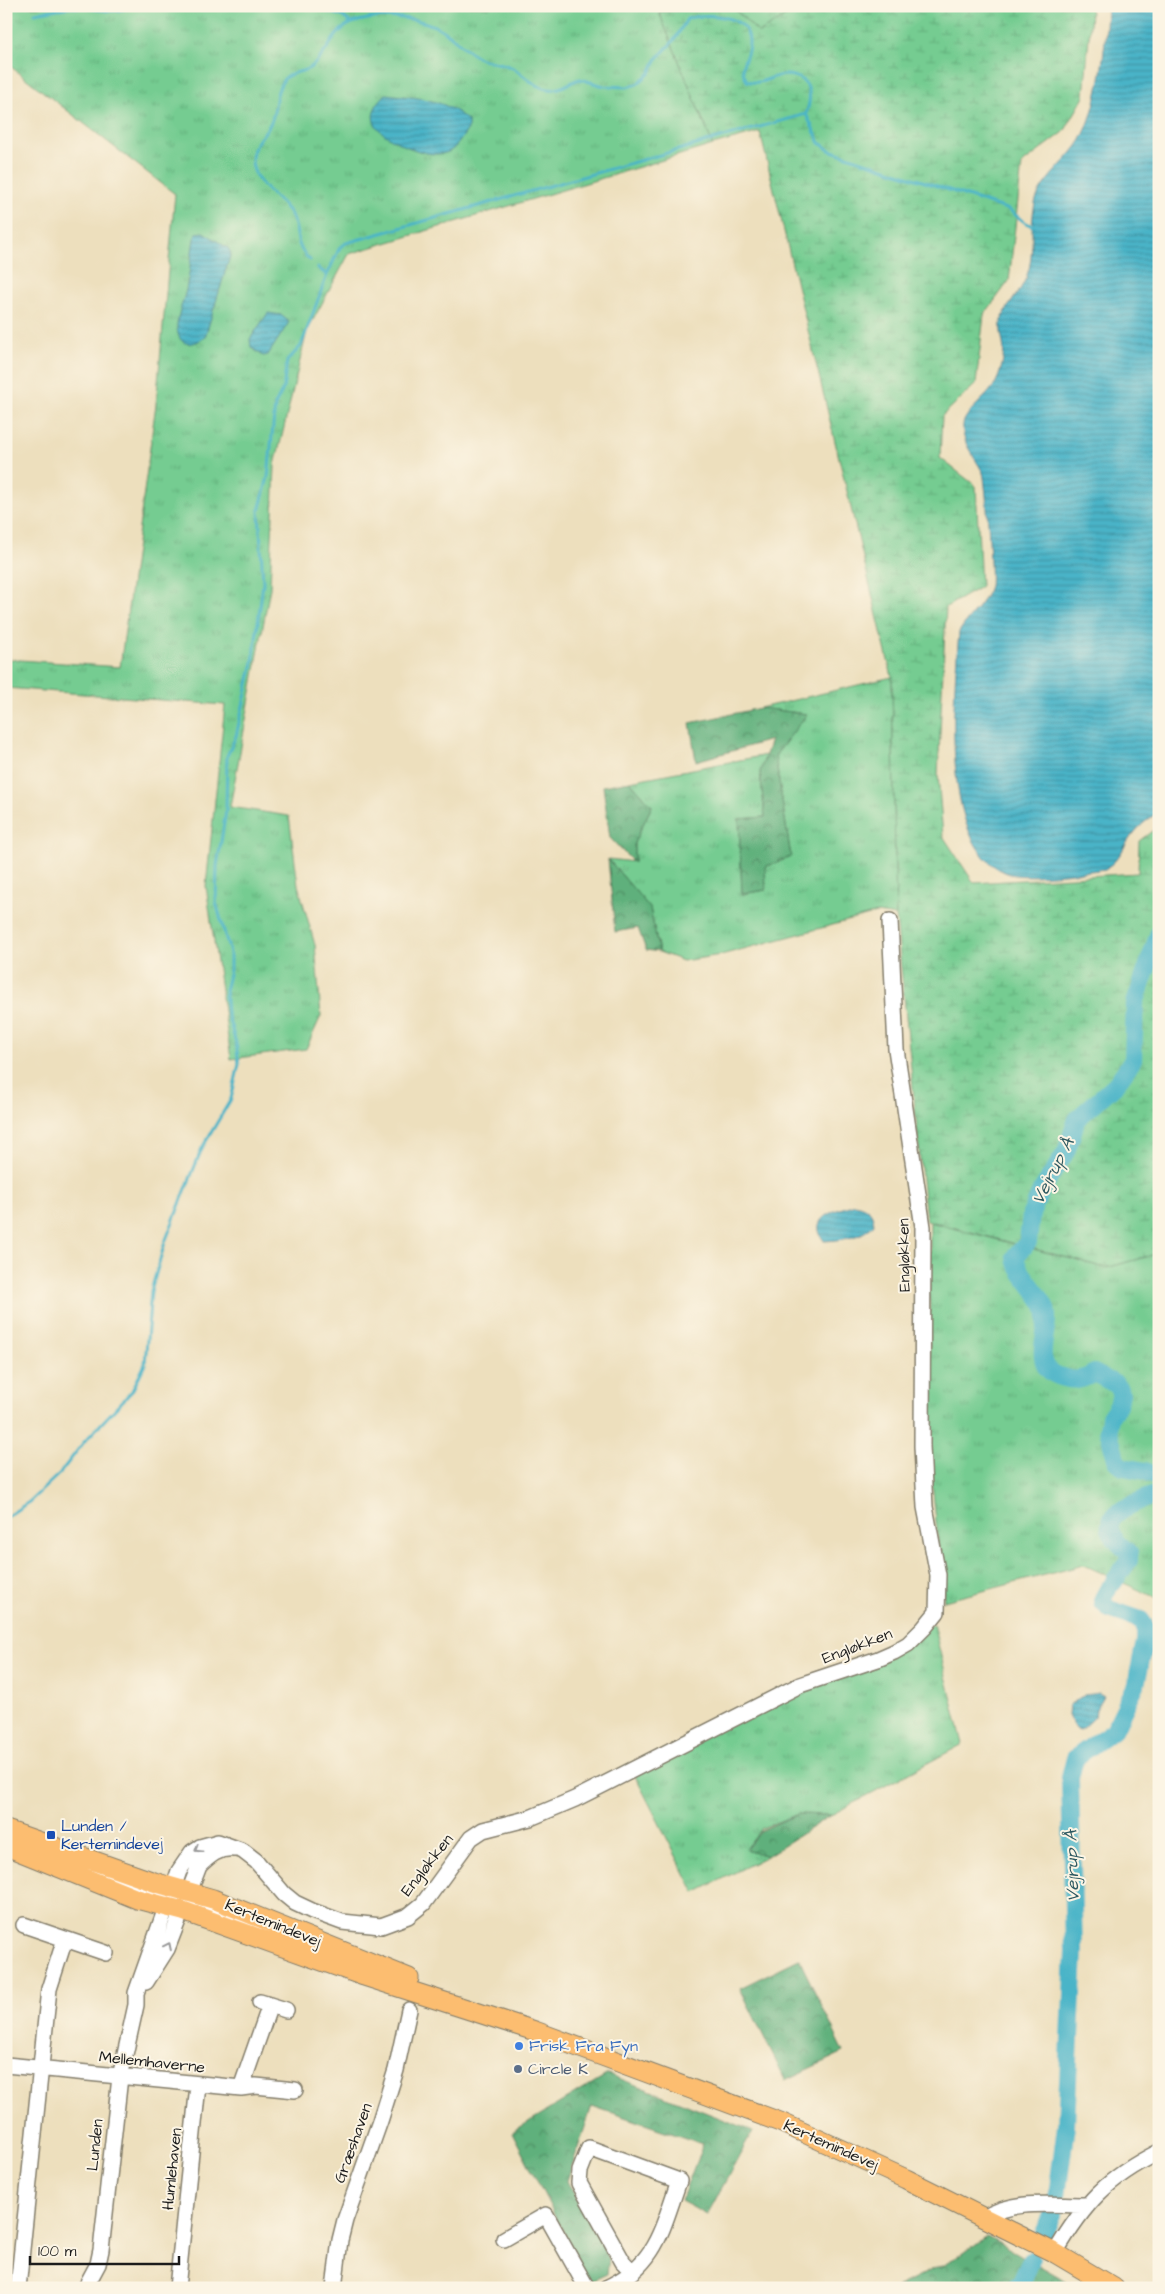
<svg xmlns="http://www.w3.org/2000/svg" width="1165" height="2294" viewBox="0 0 1165 2294" font-family="'Architects Daughter',sans-serif">
  <style>
    .grass { fill: url(#grass-tufts); stroke: #487456 }
    .forest { fill: url(#forest-crowns); stroke: #3e664c }
    .wetland { fill: url(#wetland-marsh); stroke: #487456 }
    .water { fill: url(#water-rules); stroke: #336872 }
    .lines { fill: none; stroke-linecap: round; stroke-linejoin: round }
    .stream { stroke: #4ab4c8; stroke-width: 3 }
    .river { stroke: #4ab4c8; stroke-width: 18 }
    .minor-casing { stroke: #847e6c; stroke-width: 18 }
    .major-casing { stroke: #847e6c; stroke-width: 21 }
    .minor { stroke: #fff; stroke-width: 15 }
    .major { stroke: #fcbd6f; stroke-width: 19 }
    .oneway { stroke: #999 }
    .transit-dot { fill: #1a4fb4; stroke: #fcf5e5; stroke-width: 2 }
    .shop-dot { fill: #3f7fe0; stroke: #fcf5e5; stroke-width: 2 }
    .service-dot { fill: #5c6f8a; stroke: #fcf5e5; stroke-width: 2 }
    .labels { text-anchor: middle; dominant-baseline: central; stroke-width: 4; stroke-linejoin: round; paint-order: stroke }
    .street-label { font-size: 16px; fill: #1c1c1c; stroke: #fcf5e5 }
    .transit-label { font-size: 16px; fill: #164399; stroke: #fcf5e5; text-anchor: start }
    .shop-label { font-size: 16px; fill: #366cbe; stroke: #fcf5e5; text-anchor: start }
    .service-label { font-size: 16px; fill: #4e5e75; stroke: #fcf5e5; text-anchor: start }
    .water-label { font-size: 18px; font-style: italic; fill: #2e5961; stroke: #fcf5e5 }
  </style>
  <defs>
    <pattern id="grass-tufts" width="24" height="20" patternUnits="userSpaceOnUse" patternTransform="scale(1.25)"><rect width="24" height="20" fill="#74cc91"/><path d="M3 7l-1-3M5 7V3M7 7l1-3M15 17l-1-3M17 17v-4M19 17l1-3" fill="none" stroke="#64af7c"/></pattern>
    <pattern id="forest-crowns" width="20" height="18" patternUnits="userSpaceOnUse" patternTransform="scale(1.25)"><rect width="20" height="18" fill="#5fb07b"/><path d="M2 6a3 3 0 1 1 6 0M12 15a3 3 0 1 1 6 0" fill="none" stroke="#4e8e64"/></pattern>
    <pattern id="wetland-marsh" width="20" height="14" patternUnits="userSpaceOnUse" patternTransform="scale(1.25)"><rect width="20" height="14" fill="#74cc91"/><path d="M1 5h8M5 5V1M11 12h8M15 12V8" fill="none" stroke="#64af7c"/></pattern>
    <pattern id="water-rules" width="6" height="5" patternUnits="userSpaceOnUse" patternTransform="scale(1.25)"><rect width="6" height="5" fill="#4ab4c8"/><path d="M0 2.5h6" fill="none" stroke="#3d92a2"/></pattern>
  </defs>
  <rect width="100%" height="100%" fill="#fcf5e5"/>
  <filter id="ink" filterUnits="userSpaceOnUse"><feTurbulence type="fractalNoise" baseFrequency=".02" numOctaves="2"/><feDisplacementMap in="SourceGraphic" scale="10" xChannelSelector="R" yChannelSelector="G"/><feConvolveMatrix kernelMatrix="1 2 1 2 8 2 1 2 1" color-interpolation-filters="sRGB"/></filter>
  <filter id="wash" filterUnits="userSpaceOnUse"><feTurbulence type="fractalNoise" baseFrequency=".0096" numOctaves="4" result="noise"/><feDisplacementMap in="SourceGraphic" scale="20" xChannelSelector="R" yChannelSelector="G"/><feGaussianBlur stdDeviation="1.12" result="paint"/><feColorMatrix in="noise" values="0 0 0 0 0 0 0 0 0 0 0 0 0 0 0 0 0 1.4 0 .05"/><feComposite in="paint" operator="in"/></filter>
  <g filter="url(#wash)">
    <rect width="100%" height="100%" fill="#eddfbd"/>
    <!-- grass -->
    <path class="grass" d="M6 6H716L659 12 713 145 349 254 307 331 275 465 270 588 230 807 289 816 298 885 315 945 321 1016 306 1049 231 1059 206 886 225 705 6 688V659L120 667 156 404 175 194 6 63Z
      M731 6H793L787 15 759 33Z
      M892 677 896 916 877 913 721 955 683 961 659 952 650 908 608 859 634 862V843L652 806 630 781 766 755 760 772 765 817 739 819 742 894 766 890 765 867 791 857 775 756 807 714 760 708Z
      M930 1222 1106 1268 1159 1253V1599L1084 1565 944 1601 929 1452Z
      M933 1624 963 1744 831 1815 798 1814 762 1828 746 1849 767 1856 695 1893 633 1772 788 1693 859 1670Z"/>
    <!-- forest -->
    <path class="forest" d="M760 708 807 714 775 756 791 857 765 867 766 890 742 894 739 819 765 817 760 772 771 740 696 761 690 723Z
      M630 781 652 806 634 843V863L610 838 603 786Z
      M608 859 650 908 659 952 646 950 638 928 615 932Z
      M798 1814 831 1815 767 1856 746 1849 762 1830Z
      M799 1959 844 2052 785 2080 740 1988Z
      M608 2074 753 2131 707 2215 681 2201 703 2144 592 2106 567 2181 609 2259 607 2274 589 2282 512 2132Z
      M987 2236 1079 2288H896L961 2255Z"/>
    <!-- wetland -->
    <path class="wetland" d="M716 6H731L759 33 787 15 793 6H1089L1091 13 1084 97 1064 132 1022 164 1009 281 984 315 976 384 942 416 940 458 976 486 981 587 946 607 938 775 943 836 974 883 1138 873 1139 841 1159 826V1253L1106 1268 926 1220 896 916 892 677 760 132 713 145 659 12Z"/>
    <!-- water -->
    <path class="water" d="M1107 6H1159V812C1150 818 1141 824 1134 833 1122 847 1122 858 1105 869 1083 872 1025 880 1007 873 938 847 954 691 959 632 968 617 986 601 990 586 992 578 986 479 983 473 976 458 961 443 963 425 964 412 991 395 997 380 1002 369 1005 354 1003 343 1002 337 1000 331 1001 324 1004 307 1020 294 1026 278 1036 254 1029 228 1035 203 1042 177 1071 160 1083 136 1100 102 1106 44 1107 6Z
      M386 94C416 98 445 98 468 121V129C462 137 457 148 448 152 434 158 411 149 399 143 375 131 362 117 386 94Z
      M203 232 228 248 231 253 205 337C193 346 179 348 177 328 176 320 184 299 186 290 190 273 191 256 194 239L197 233Z
      M268 313 281 315 289 322 268 355 263 356 251 347 250 339Z
      M855 1204C867 1207 873 1211 874 1224 863 1238 841 1240 824 1241 806 1216 838 1210 855 1204Z
      M1099 1693 1104 1696 1096 1709 1095 1717 1081 1730 1076 1729 1068 1715 1069 1705 1084 1695Z"/>
    <g class="lines">
      <!-- stream -->
      <path class="stream" d="M196 6H210
        M312 6 342 16 351 23
        M35 13C48 11 61 8 74 7 95 7 113 16 131 6
        M310 260C292 244 301 230 290 213 277 194 252 185 252 159 252 143 265 135 271 122 277 108 274 92 284 79 291 71 303 73 311 67 327 56 332 31 352 23 380 13 423 16 447 33 457 41 466 50 477 57 488 63 502 62 513 68 524 75 534 87 548 89 560 91 569 82 580 79L604 86 627 87 637 84 650 73 656 60 675 39 687 19C705 12 748 14 749 41 750 60 736 62 747 81 762 86 771 75 785 75 811 76 813 95 806 114
        M318 268 327 275
        M6 1517 29 1502 60 1473 84 1442 132 1391 145 1364 151 1291 165 1242 202 1148 231 1099 239 1064 236 1043 227 1013 225 991 230 970V953L216 902 217 866 226 811 227 756 236 736 253 662 263 583 259 511 268 477 275 405 283 389 287 361 301 346 327 275 340 247 346 243 806 114 820 143 829 150 1009 210 1026 223 1033 226"/>
      <!-- river -->
      <path class="river" d="M1159 933 1135 1003 1133 1060 1116 1084 1077 1119 1066 1152 1041 1191 1031 1214 1028 1242 1015 1257C1016 1271 1038 1291 1045 1306 1055 1328 1023 1368 1065 1378 1076 1381 1084 1380 1094 1373L1117 1385 1121 1394 1118 1405 1110 1417 1108 1430 1117 1462 1123 1467 1145 1471 1159 1477
        M1113 1583 1129 1560V1553C1123 1547 1114 1541 1111 1532 1102 1511 1145 1500 1159 1493
        M1057 2196 1066 2125 1074 1951 1070 1778 1075 1758 1114 1730 1136 1685 1145 1641V1626L1141 1620 1109 1609 1103 1603V1598L1108 1589
        M1044 2233 1054 2211
        M1014 2288 1021 2282 1031 2260"/>
    </g>
  </g>
  <g filter="url(#ink)">
    <g class="lines">
      <!-- minor casing -->
      <g class="minor-casing">
        <path id="minor" d="M84 1868C107 1877 156 1900 178 1895
          M181 1905 210 1909 264 1929
          M24 1925 106 1953
          M146 1982 167 1949 199 1866C209 1856 219 1847 234 1849
          M260 2002 286 2010
          M6 2065 241 2088 256 2086 295 2090
          M241 2088 270 2005
          M984 2218C1015 2199 1050 2205 1085 2205
          M504 2239 546 2215 587 2288
          M1055 2253C1084 2203 1107 2178 1159 2152
          M18 2288 49 1989 65 1939
          M85 2288 98 2264 101 2250 120 2077 136 2005V1993L179 1871 192 1852 200 1847 218 1842 243 1851 256 1861 284 1894 295 1903 312 1911 342 1922 381 1926 408 1916 423 1904 471 1838 483 1830 530 1818 575 1799 800 1685 878 1659 894 1652 908 1644 924 1628 937 1612 938 1575 925 1507 922 1446 923 1227 896 1049 890 921
          M177 2288 198 2085
          M334 2288 340 2240 345 2220 380 2121 396 2070 409 2010
          M606 2288C657 2265 662 2228 679 2181L589 2148 580 2171 579 2183 623 2262 633 2272"/>
      </g>
      <!-- major casing -->
      <g class="major-casing">
        <path id="major" d="M6 1830 154 1882 213 1899 409 1978
          M6 1846 137 1899 183 1911 364 1976 535 2031 780 2122 906 2179 984 2218 1055 2253 1114 2288"/>
      </g>
      <!-- minor -->
      <use href="#minor" class="minor"/>
      <!-- major -->
      <use href="#major" class="major"/>
    </g>
    <!-- one-way arrows -->
    <defs><path id="oneway-chevron" d="M-2-3.5L2.5 0L-2 3.5" fill="none" stroke-width="1.6" stroke-linecap="round" stroke-linejoin="round" transform="scale(1.25)"/></defs>
    <g class="oneway">
      <use href="#oneway-chevron" transform="translate(198 1849) rotate(148)"/>
      <use href="#oneway-chevron" transform="translate(168 1946) rotate(-64)"/>
    </g>
  </g>
  <!-- markers -->
  <rect class="transit-dot" x="46" y="1830" width="10" height="10" rx="2.5"/>
  <circle class="shop-dot" cx="519" cy="2046" r="5"/>
  <circle class="service-dot" cx="518" cy="2069" r="5"/>
  <g class="labels">
    <!-- street labels -->
    <g class="street-label">
      <text transform="translate(904 1255) rotate(-91)">Engløkken</text>
      <text transform="translate(857 1646) rotate(-21)">Engløkken</text>
      <text transform="translate(427 1865) rotate(-52)">Engløkken</text>
      <text transform="translate(273 1923) rotate(22)">Kertemindevej</text>
      <text transform="translate(152 2062) rotate(6)">Mellemhaverne</text>
      <text transform="translate(353 2143) rotate(-70)">Græshaven</text>
      <text transform="translate(95 2145) rotate(-84)">Lunden</text>
      <text transform="translate(831 2145) rotate(24)">Kertemindevej</text>
      <text transform="translate(172 2169) rotate(-84)">Humlehaven</text>
    </g>
    <!-- transit labels -->
    <g class="transit-label">
      <text x="61" y="1826">Lunden /<tspan x="61" dy="18">Kertemindevej</tspan></text>
    </g>
    <!-- shop labels -->
    <g class="shop-label">
      <text x="529" y="2046">Frisk Fra Fyn</text>
    </g>
    <!-- service labels -->
    <g class="service-label">
      <text x="528" y="2069">Circle K</text>
    </g>
    <!-- water labels -->
    <g class="water-label">
      <text transform="translate(1053 1171) rotate(-63)">Vejrup Å</text>
      <text transform="translate(1072 1866) rotate(-92)">Vejrup Å</text>
    </g>
  </g>
  <!-- margin -->
  <rect width="1165" height="2294" fill="none" stroke="#fcf5e5" stroke-width="25"/>
  <!-- scale -->
  <path d="M30 2256v8h149v-8" fill="none" stroke="#1c1c1c" stroke-width="2.5"/>
  <text x="38" y="2256" font-size="15" fill="#1c1c1c" stroke="#fcf5e5" stroke-width="4" paint-order="stroke">100 m</text>
</svg>
